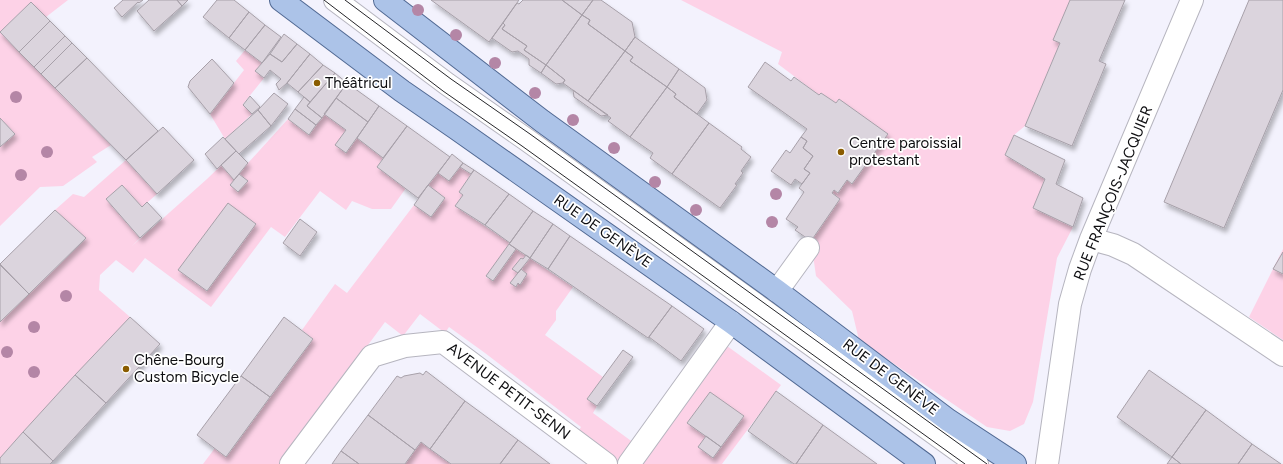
<svg xmlns="http://www.w3.org/2000/svg" width="1283" height="464" viewBox="0 0 1283 464" font-family="Figtree,sans-serif">
  <style>
    .green { fill: #fdd2e7 }
    .building { fill: #dbd4dd; stroke: #a7a0a9; filter: url(#shadow) }
    .lines { fill: none; stroke-linecap: round; stroke-linejoin: round }
    .minor-casing { stroke: #b6b5bf; stroke-width: 24 }
    .major-casing { stroke: #516993; stroke-width: 24 }
    .minor { stroke: #fff; stroke-width: 22 }
    .major { stroke: #acc3e8; stroke-width: 22 }
    .tram { stroke: #26262a; stroke-width: 1 }
    .tree { fill: #b486a6 }
    .poi-dot { fill: #8a5c00; stroke: #fff; stroke-width: 1.5 }
    .labels { text-anchor: middle; dominant-baseline: central; stroke-width: 3.5; stroke-linejoin: round; paint-order: stroke }
    .poi-label { font-size: 15px; fill: #0d0d10; stroke: #fff; text-anchor: start }
    .street-label { font-size: 15px; fill: #0d0d10; stroke: #fff }
  </style>
  <defs>
    <filter id="shadow"><feDropShadow dx="2.5" dy="4.5" stdDeviation="2" flood-color="#0004"/></filter>
  </defs>
  <rect width="100%" height="100%" fill="#f3f2fd"/>
  <!-- green -->
  <path class="green" d="M0 0H68L46 17 31 2 0 32 111 145 92 157 97 162 63 186 40 187 0 226V147L15 134 0 118Z
    M681 0H1070L1060 43 1025 126 1014 135 1005 155 1045 179 1033 208 1073 227 1057 258 1033 402 1024 424 1010 431 987 427 859 340 852 311 816 276 811 241 840 199 832 193 834 190 838 193 847 180 852 183 887 134 839 99 836 103 821 93 819 95 778 64 782 52Z
    M245 50 262 63 256 71 264 78 243 104 252 114 225 139 210 114 244 70 236 61Z
    M324 114 346 130 336 145 346 153 357 138 383 158 377 167 406 188 391 209H372L352 201 346 210 320 191 285 237 271 227 211 307 145 258 133 273 116 260 100 275 99 290 130 317 0 458V322L86 239 55 210 73 194 84 197 126 160 157 194 142 207 122 185 106 199 140 238 132 246 207 179 236 151 248 163 288 119 309 135Z
    M460 167 471 174 459 192 463 195 455 206 510 243 486 277 493 281 516 249 573 287 556 311V320L545 335 603 377 587 399 597 406 593 413 634 443 621 464 578 432 581 427 485 353 449 327 445 333 420 314 403 336 385 322 280 464H203L215 448 227 456 313 339 302 330 335 284 347 293 414 205 431 217 445 198 428 185 438 173 449 181Z
    M1283 249V340L1249 317Z
    M727 346 781 385 722 464H639Z
    M421 442 451 464H405Z"/>
  <!-- building -->
  <path class="building" d="M123 0H143L139 3 138 2 122 17 114 8Z
    M149 0H177L182 6 154 31 137 11Z
    M177 0H188L182 6Z
    M217 0H234L249 12 229 38 203 17Z
    M431 0H519L489 42Z
    M523 0H562L582 15 546 65 524 50 527 46 502 29 505 25 503 23 517 3 519 4Z
    M562 0H593L582 15Z
    M593 0H601L632 22 635 37 625 51 588 24 590 20 582 15Z
    M1070 0H1125L1099 61 1106 64 1072 146 1025 126 1060 43 1053 40Z
    M1249 0H1283V90L1224 228 1164 202Z
    M31 2 50 21 19 52 0 32Z
    M249 12 265 25 245 50 229 38Z
    M582 15 590 20 588 24 625 51 588 101 563 83 565 80 546 65Z
    M50 21 65 36 34 67 19 52Z
    M503 23 505 25 502 29 527 46 524 50 546 65 541 73 529 65V59L518 51 512 52 492 38Z
    M265 25 281 37 262 63 245 50Z
    M284 34 297 44 282 62 270 54Z
    M65 36 72 43 41 74 34 67Z
    M635 37 679 69 667 87 630 61 633 57 625 51Z
    M72 43 87 58 55 88 41 74Z
    M297 44 310 54 287 83 279 90 276 84 281 79 270 70 264 78 255 71 270 54 282 62Z
    M625 51 633 57 630 61 667 87 630 137 608 121 611 118 588 101Z
    M310 54 323 65 298 92 287 83Z
    M87 58 158 131 126 160 55 88Z
    M212 59 234 83 210 114 188 87 190 81Z
    M765 62 791 81 794 77 819 95 821 93 836 103 839 99 888 134 852 184 847 180 838 193 834 190 832 193 840 199 811 241 795 230 798 227 786 219 804 192 799 188 810 173 804 169 813 156 803 148 807 141 801 137 807 129 748 87Z
    M323 65 335 73 310 102 298 92Z
    M546 65 565 80 563 83 556 84 541 73Z
    M679 69 705 88 707 100 697 114 674 97 676 94 667 87Z
    M335 73 347 83 322 118 307 106Z
    M347 83 379 106 368 122 336 98Z
    M667 87 676 94 674 97 709 123 672 174 650 158 653 153 630 137Z
    M573 90 588 101 608 115 601 116 574 97Z
    M274 93 288 104 271 126 258 110Z
    M250 96 260 107 252 114 243 105Z
    M304 97 310 102 307 106 322 118 316 125 295 109Z
    M336 98 368 122 346 153 335 145 346 130 324 114Z
    M379 106 407 126 383 158 357 138Z
    M295 109 316 125 309 135 288 119Z
    M258 110 271 126 239 154 225 139Z
    M0 118 15 134 0 147Z
    M709 123 742 147 741 149 751 157 741 171 743 173 735 184 737 185 720 208 672 174Z
    M407 126 450 157 418 198 377 167Z
    M163 127 194 160 157 194 126 160Z
    M1014 135 1065 160 1056 184 1083 198 1073 227 1033 208 1045 179 1005 155Z
    M223 137 236 151 217 169 205 154Z
    M801 137 807 141 803 148 813 156 804 169 810 173 802 184 795 179 791 185 771 171 786 150 790 153Z
    M236 151 248 163 234 180 221 165Z
    M452 154 463 163 449 181 438 173Z
    M463 163 474 170 471 174 460 167Z
    M474 170 509 194 485 225 455 206 463 195 459 192Z
    M239 174 248 181 238 192 230 185Z
    M122 185 142 207 147 202 162 218 140 238 106 199Z
    M428 185 445 198 431 217 414 205Z
    M509 194 533 211 510 243 485 225Z
    M228 203 256 224 207 291 178 270Z
    M55 210 86 238 29 294 0 264Z
    M533 211 553 224 530 258 509 244Z
    M300 219 317 232 300 256 283 243Z
    M553 224 570 236 548 269 530 258Z
    M570 236 672 306 648 338 548 269Z
    M509 244 516 249 493 281 486 276Z
    M1283 252V274L1273 269Z
    M526 255 530 258 518 273 512 269 521 258 523 259Z
    M0 265 29 294 0 322Z
    M521 269 527 274 520 285 518 283 516 287 510 283Z
    M672 306 704 329 681 361 649 337Z
    M130 317 160 344 106 403 75 375Z
    M284 317 313 339 270 397 241 376Z
    M623 350 633 357 597 406 587 399Z
    M1149 370 1206 410 1172 457 1117 417Z
    M426 371 465 401 430 449 421 442 415 450 368 415 397 376 401 378 404 376 420 373 423 375Z
    M75 375 106 403 53 461 23 432Z
    M241 376 270 397 226 457 197 435Z
    M776 391 823 425 796 464H794L748 431Z
    M710 392 744 416 721 447 687 423Z
    M465 401 518 440 500 464H451L430 449Z
    M1206 410 1252 444 1238 464H1181L1172 457Z
    M368 415 415 450 405 464H359L341 451Z
    M823 425 877 464H796Z
    M23 432 53 461 50 464H0V458Z
    M706 436 721 447 713 458 698 447Z
    M518 440 550 464H500Z
    M1252 444 1281 464H1238Z
    M341 451 359 464H332Z
    M1172 457 1181 464H1167Z"/>
  <g class="lines">
    <!-- minor casing -->
    <g class="minor-casing">
      <path id="minor" d="M335 0 447 84 527 140 977 464
        M1091 239 1113 245 1133 254 1283 355
        M777 291 808 248
        M291 464 372 356 405 346 443 342 606 464
        M629 464 731 322
        M1047 464 1070 304 1080 269 1091 239 1192 0"/>
    </g>
    <!-- major casing -->
    <g class="major-casing">
      <path id="major" d="M281 0 402 91 457 129 731 322 924 464
        M385 0 542 121 777 291 948 420 1015 464"/>
    </g>
    <!-- minor -->
    <use href="#minor" class="minor"/>
    <!-- major -->
    <use href="#major" class="major"/>
    <!-- tram -->
    <path class="tram" d="M324 0 443 91 522 146 965 464
      M345 0 451 79 530 134 987 464"/>
  </g>
  <!-- trees -->
  <g class="tree">
    <circle cx="418" cy="10" r="6"/>
    <circle cx="456" cy="35" r="6"/>
    <circle cx="495" cy="63" r="6"/>
    <circle cx="535" cy="93" r="6"/>
    <circle cx="16" cy="97" r="6"/>
    <circle cx="573" cy="120" r="6"/>
    <circle cx="614" cy="148" r="6"/>
    <circle cx="47" cy="152" r="6"/>
    <circle cx="21" cy="175" r="6"/>
    <circle cx="655" cy="182" r="6"/>
    <circle cx="776" cy="194" r="6"/>
    <circle cx="696" cy="210" r="6"/>
    <circle cx="772" cy="222" r="6"/>
    <circle cx="66" cy="296" r="6"/>
    <circle cx="34" cy="327" r="6"/>
    <circle cx="7" cy="352" r="6"/>
    <circle cx="34" cy="372" r="6"/>
  </g>
  <!-- markers -->
  <g class="poi-dot">
    <circle cx="317" cy="83" r="4"/>
    <circle cx="841" cy="152" r="4"/>
    <circle cx="126" cy="369" r="4"/>
  </g>
  <g class="labels">
    <!-- poi labels -->
    <g class="poi-label">
      <text x="325" y="83">Théâtricul</text>
      <text x="849" y="143">Centre paroissial<tspan x="849" dy="17">protestant</tspan></text>
      <text x="134" y="360">Chêne-Bourg<tspan x="134" dy="17">Custom Bicycle</tspan></text>
    </g>
    <!-- street labels -->
    <g class="street-label">
      <text transform="translate(1113 193) rotate(-68)">RUE FRANÇOIS-JACQUIER</text>
      <text transform="translate(603 231) rotate(35)">RUE DE GENÈVE</text>
      <text transform="translate(891 377) rotate(37)">RUE DE GENÈVE</text>
      <text transform="translate(509 391) rotate(37)">AVENUE PETIT-SENN</text>
    </g>
  </g>
</svg>
